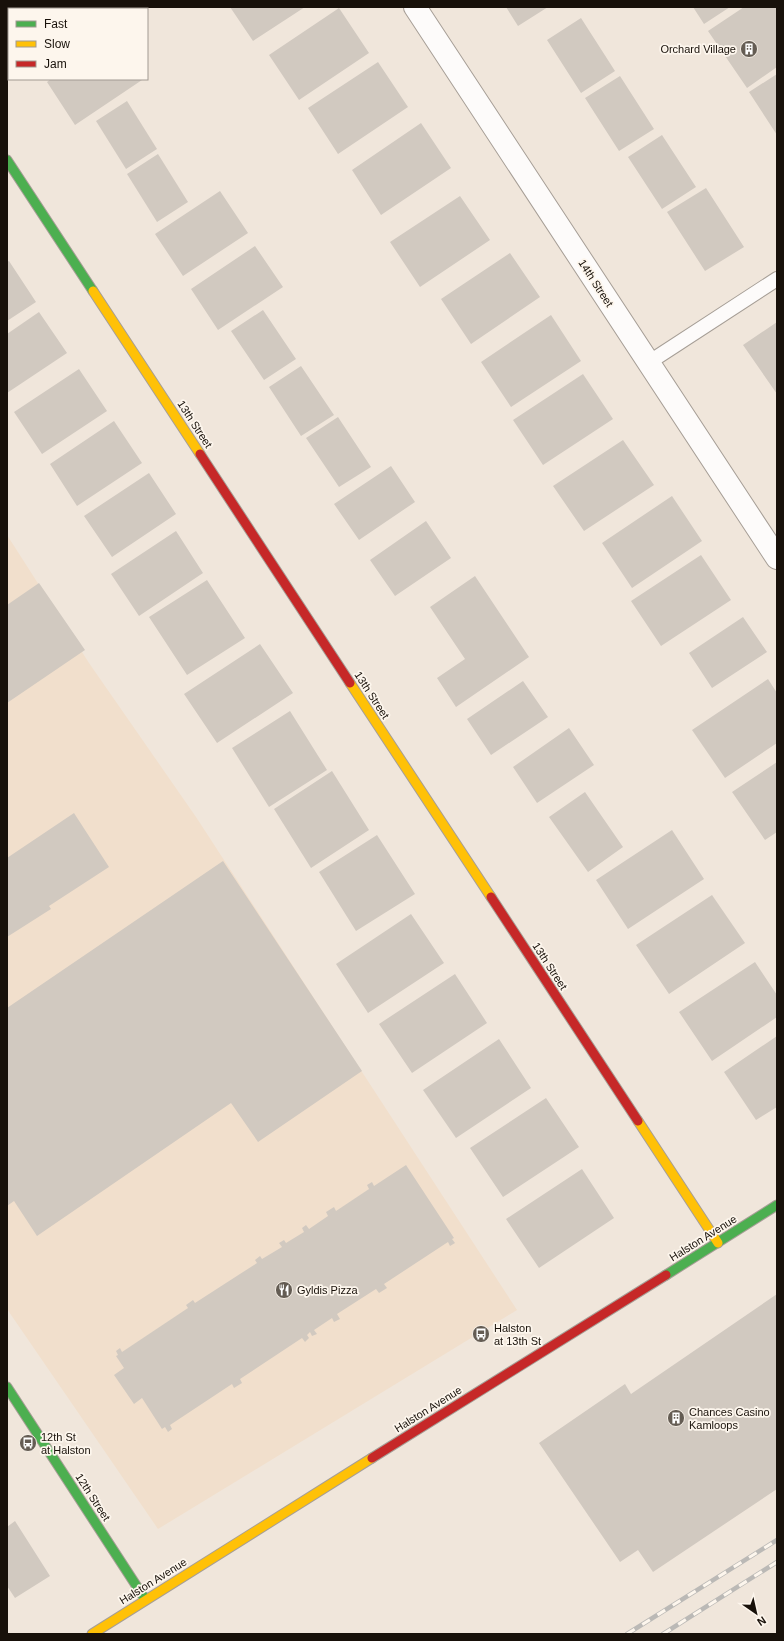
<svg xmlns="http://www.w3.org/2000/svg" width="784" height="1641" viewBox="0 0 784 1641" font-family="Arial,sans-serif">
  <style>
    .built { fill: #f1dfcc }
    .building { fill: #d1c9c0 }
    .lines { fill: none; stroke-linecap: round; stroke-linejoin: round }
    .lane-casing { stroke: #a69e96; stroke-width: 16 }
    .street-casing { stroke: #a69e96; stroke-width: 24 }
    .fast-casing { stroke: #a69e96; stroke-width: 11 }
    .slow-casing { stroke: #a69e96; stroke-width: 11 }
    .jam-casing { stroke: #a69e96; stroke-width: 11 }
    .lane { stroke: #fdfbfa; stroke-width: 14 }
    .street { stroke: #fdfbfa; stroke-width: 22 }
    .fast { stroke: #4caf50; stroke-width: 9 }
    .slow { stroke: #ffc107; stroke-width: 9 }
    .jam { stroke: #c62828; stroke-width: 9 }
    .rail-casing { stroke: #bbb9b6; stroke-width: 4.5 }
    .rail { stroke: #fdf6ed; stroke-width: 3; stroke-dasharray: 9; stroke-linecap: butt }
    .labels { text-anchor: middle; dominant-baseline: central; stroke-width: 3.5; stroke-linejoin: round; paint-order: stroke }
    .poi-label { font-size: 11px; fill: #18110a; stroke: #fdf6ed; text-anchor: start }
    .street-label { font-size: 11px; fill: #18110a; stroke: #fdf6ed }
  </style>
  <rect width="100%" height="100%" fill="#f0e6db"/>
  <!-- built -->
  <path class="built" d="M7 535 89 663 196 817 517 1310 158 1529 7 1309Z"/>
  <!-- building -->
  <path class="building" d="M7 7H21L18 9H9V15L7 16Z
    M48 7H90L91 9H45Z
    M230 7H305L253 41Z
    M506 7H548L518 26Z
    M693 7H730L704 24Z
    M744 7H777V67L747 88 708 31Z
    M339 8 369 53 299 100 269 55Z
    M581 18 615 71 581 93 547 40Z
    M378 62 408 107 338 154 308 108Z
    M777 74V135L749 92Z
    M620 76 654 129 619 151 585 98Z
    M51 79H141L142 80 75 125 47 82Z
    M127 101 157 149 126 169 96 121Z
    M421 123 451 168 381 215 352 170Z
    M662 135 696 187 662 209 628 157Z
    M158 154 188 202 157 222 127 174Z
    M706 188 744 247 705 271 667 212Z
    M220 191 248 233 183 276 155 234Z
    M460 196 490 240 420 287 390 242Z
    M255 246 283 287 218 330 191 289Z
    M510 253 540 297 471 344 441 299Z
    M9 261 36 302 7 321V262Z
    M263 310 296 359 264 380 231 331Z
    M39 312 67 353 7 393V334Z
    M551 315 581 361 511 407 481 362Z
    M777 322V394L743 345Z
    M301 366 334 415 301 436 269 387Z
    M79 369 107 411 42 454 14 412Z
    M583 374 613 419 543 465 513 420Z
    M338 417 371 467 339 487 306 438Z
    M114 421 142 463 77 506 50 464Z
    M623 440 654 485 584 531 553 486Z
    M391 466 415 502 359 540 334 504Z
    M149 473 176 514 112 557 84 516Z
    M672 496 702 541 632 588 602 543Z
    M426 521 451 558 395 596 370 560Z
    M176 531 203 573 139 616 111 574Z
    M701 555 731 600 661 646 631 601Z
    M475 576 529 657 456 707 437 678 465 659 430 607Z
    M207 580 245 638 187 675 149 617Z
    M39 583 85 650 7 703V605Z
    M743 617 767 652 712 688 689 653Z
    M260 644 293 693 217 743 184 694Z
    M768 679 777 693V743L725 778 692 730Z
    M523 681 548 717 491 755 467 719Z
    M290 711 327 770 269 807 232 748Z
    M569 728 594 765 537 803 513 767Z
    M777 762V832L765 840 732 792Z
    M332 771 369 830 311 868 274 809Z
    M585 792 623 847 588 872 549 817Z
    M74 813 109 867 49 906 51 909 7 937V858Z
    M672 830 704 879 628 929 596 880Z
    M377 835 415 894 356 931 319 872Z
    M223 861 362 1071 258 1142 231 1103 37 1236 14 1201 7 1206V1008Z
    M712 895 745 943 669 994 636 945Z
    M411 914 444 963 368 1013 336 964Z
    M755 962 777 995V1017L712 1061 679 1012Z
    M455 974 487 1023 412 1073 379 1024Z
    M777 1036V1107L756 1120 724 1072Z
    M499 1039 531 1088 456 1138 423 1090Z
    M546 1098 579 1147 503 1197 470 1148Z
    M406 1165 454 1238 452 1239 455 1243 450 1246 448 1242 384 1284 387 1288 379 1293 376 1289 337 1314 340 1319 334 1322 332 1318 314 1330 317 1334 312 1336 310 1332 307 1335 309 1338 305 1342 302 1338 240 1379 242 1383 234 1388 232 1384 170 1425 172 1429 168 1432 165 1427 162 1429 142 1398 134 1404 114 1375 124 1368 116 1356 118 1355 116 1351 120 1348 122 1352 188 1308 186 1305 193 1300 195 1303 257 1263 255 1260 260 1256 262 1259 282 1247 279 1243 284 1240 286 1243 304 1232 302 1228 306 1225 309 1229 328 1216 326 1212 334 1207 336 1211 369 1189 367 1185 372 1182 374 1186Z
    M582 1169 614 1218 539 1268 506 1219Z
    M777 1294V1489L653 1572 638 1550 620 1562 539 1443 625 1384 631 1394Z
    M15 1521 50 1576 15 1598 7 1586V1527Z"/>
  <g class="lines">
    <!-- lane casing -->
    <g class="lane-casing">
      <path id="lane" d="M648 363 777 279"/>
    </g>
    <!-- street casing -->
    <g class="street-casing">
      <path id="street" d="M415 7 777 558"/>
    </g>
    <!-- fast casing -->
    <g class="fast-casing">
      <path id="fast" d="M7 160 93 291
        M666 1275 777 1205
        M7 1387 145 1599"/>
    </g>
    <!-- slow casing -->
    <g class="slow-casing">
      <path id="slow" d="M93 291 200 454
        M350 683 491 897
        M638 1121 718 1243
        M92 1634 372 1458"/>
    </g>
    <!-- jam casing -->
    <g class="jam-casing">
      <path id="jam" d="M200 454 350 683
        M491 897 638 1121
        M372 1458 666 1275"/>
    </g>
    <!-- lane -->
    <use href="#lane" class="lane"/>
    <!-- street -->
    <use href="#street" class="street"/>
    <!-- fast -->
    <use href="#fast" class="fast"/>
    <!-- slow -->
    <use href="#slow" class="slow"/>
    <!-- jam -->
    <use href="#jam" class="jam"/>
    <!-- rail casing -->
    <g class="rail-casing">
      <path id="rail" d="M627 1634 777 1540
        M663 1634 777 1562"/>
    </g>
    <!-- rail -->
    <use href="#rail" class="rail"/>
  </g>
  <!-- icons -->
  <defs>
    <g id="building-disc" transform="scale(0.9)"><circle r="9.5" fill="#645c53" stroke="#fdf6ed"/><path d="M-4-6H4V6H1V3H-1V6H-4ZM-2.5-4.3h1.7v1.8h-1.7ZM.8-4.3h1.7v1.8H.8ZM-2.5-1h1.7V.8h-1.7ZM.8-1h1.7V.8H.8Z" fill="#fff"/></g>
    <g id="restaurant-disc" transform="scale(0.9)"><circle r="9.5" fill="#645c53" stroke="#fdf6ed"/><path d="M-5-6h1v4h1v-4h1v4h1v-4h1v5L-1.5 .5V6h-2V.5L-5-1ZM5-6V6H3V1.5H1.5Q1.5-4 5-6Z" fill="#fff"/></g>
    <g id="bus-disc" transform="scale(0.9)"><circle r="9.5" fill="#645c53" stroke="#fdf6ed"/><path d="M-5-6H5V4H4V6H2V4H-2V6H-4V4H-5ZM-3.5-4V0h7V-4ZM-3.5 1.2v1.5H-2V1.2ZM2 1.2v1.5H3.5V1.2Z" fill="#fff"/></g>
  </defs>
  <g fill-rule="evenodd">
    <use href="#building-disc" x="749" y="49"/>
    <use href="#restaurant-disc" x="284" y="1290"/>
    <use href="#bus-disc" x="481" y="1334"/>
    <use href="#building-disc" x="676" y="1418"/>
    <use href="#bus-disc" x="28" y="1443"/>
  </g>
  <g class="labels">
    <!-- poi labels -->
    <g class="poi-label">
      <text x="736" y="49" text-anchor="end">Orchard Village</text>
      <text x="297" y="1290">Gyldis Pizza</text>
      <text x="494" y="1328">Halston<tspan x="494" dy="13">at 13th St</tspan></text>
      <text x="689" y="1412">Chances Casino<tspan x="689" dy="13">Kamloops</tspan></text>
      <text x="41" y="1437">12th St<tspan x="41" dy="13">at Halston</tspan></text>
    </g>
    <!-- street labels -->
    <g class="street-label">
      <text transform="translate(596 283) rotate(57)">14th Street</text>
      <text transform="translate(195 424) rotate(57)">13th Street</text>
      <text transform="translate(372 695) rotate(57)">13th Street</text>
      <text transform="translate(550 966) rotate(57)">13th Street</text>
      <text transform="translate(703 1238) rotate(-32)">Halston Avenue</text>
      <text transform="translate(428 1409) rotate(-32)">Halston Avenue</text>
      <text transform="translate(93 1497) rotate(57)">12th Street</text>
      <text transform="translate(153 1581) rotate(-32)">Halston Avenue</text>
    </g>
  </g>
  <!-- border -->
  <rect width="784" height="1641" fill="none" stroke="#18110a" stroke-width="16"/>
  <!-- legend -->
  <rect x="8" y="8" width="140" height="72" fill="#fdf6ed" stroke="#a19a92"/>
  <rect x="16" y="21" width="20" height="6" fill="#4caf50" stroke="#a19a92"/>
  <text x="44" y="28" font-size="12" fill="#18110a">Fast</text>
  <rect x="16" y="41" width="20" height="6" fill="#ffc107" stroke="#a19a92"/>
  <text x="44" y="48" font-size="12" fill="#18110a">Slow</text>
  <rect x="16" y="61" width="20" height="6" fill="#c62828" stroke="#a19a92"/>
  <text x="44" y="68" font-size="12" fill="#18110a">Jam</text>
  <!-- north arrow -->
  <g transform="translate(756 1613) rotate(146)" stroke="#fdf6ed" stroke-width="3" paint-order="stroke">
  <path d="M0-3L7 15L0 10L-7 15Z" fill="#18110a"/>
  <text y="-6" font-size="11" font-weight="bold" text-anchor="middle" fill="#18110a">N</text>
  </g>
</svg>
